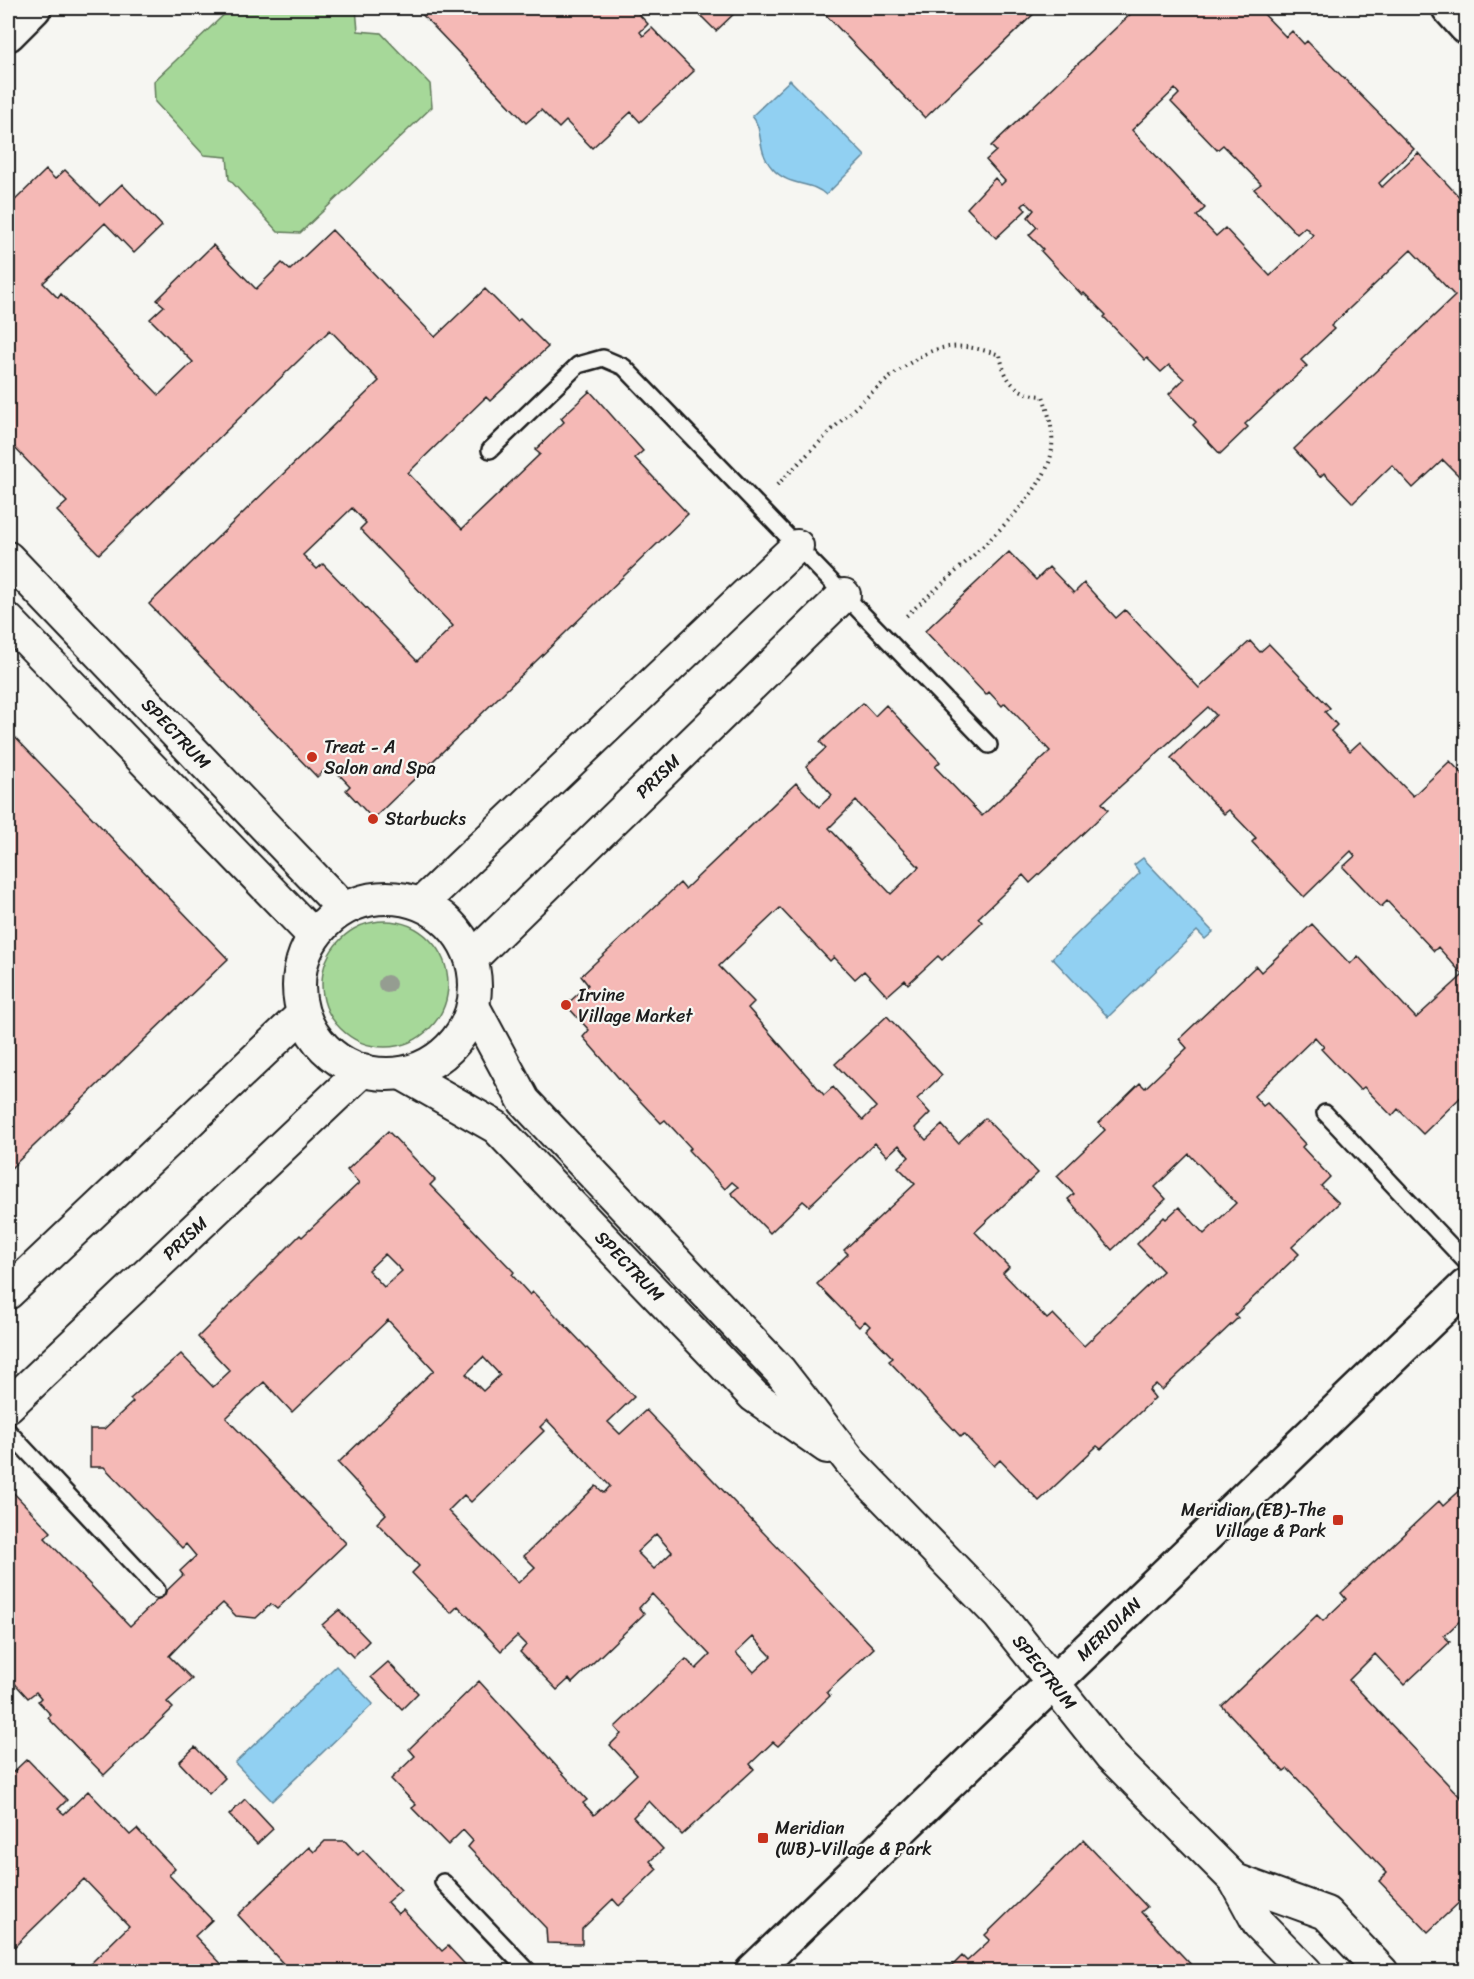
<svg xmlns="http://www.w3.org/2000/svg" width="1474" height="1979" viewBox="0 0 1474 1979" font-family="Sriracha,sans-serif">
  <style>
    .green { fill: #a6d899; stroke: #617a5a; stroke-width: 1.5 }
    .water { fill: #91d0f2; stroke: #62889c; stroke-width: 1.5 }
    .building { fill: #f5b9b6; stroke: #1c1c1c; stroke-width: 1.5; fill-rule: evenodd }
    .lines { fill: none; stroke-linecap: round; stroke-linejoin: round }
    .service-casing { stroke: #1c1c1c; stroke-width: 20 }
    .minor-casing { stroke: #1c1c1c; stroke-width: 36 }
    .tertiary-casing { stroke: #1c1c1c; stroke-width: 38 }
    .primary-casing { stroke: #1c1c1c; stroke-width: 38 }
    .path { stroke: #1c1c1c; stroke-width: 4; stroke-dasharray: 1.5 4.5; stroke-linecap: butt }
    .service { stroke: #f6f6f2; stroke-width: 15 }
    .minor { stroke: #f6f6f2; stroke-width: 32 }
    .tertiary { stroke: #f6f6f2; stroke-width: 33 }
    .primary { stroke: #f6f6f2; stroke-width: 33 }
    .tree { fill: #959d91 }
    .poi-dot { fill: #c8321e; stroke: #f6f6f2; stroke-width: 2 }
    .labels { text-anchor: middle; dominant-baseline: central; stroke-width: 4.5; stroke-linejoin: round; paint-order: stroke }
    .street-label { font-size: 18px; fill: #1c1c1c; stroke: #f6f6f2 }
    .poi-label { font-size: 18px; fill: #1c1c1c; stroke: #f6f6f2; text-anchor: start }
  </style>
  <rect width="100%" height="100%" fill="#f6f6f2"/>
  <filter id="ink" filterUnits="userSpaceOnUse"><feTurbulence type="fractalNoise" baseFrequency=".0167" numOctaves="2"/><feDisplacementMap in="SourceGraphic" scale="12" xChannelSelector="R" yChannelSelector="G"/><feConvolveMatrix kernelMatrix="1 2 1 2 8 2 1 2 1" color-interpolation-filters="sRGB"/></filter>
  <g filter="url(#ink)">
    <!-- green -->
    <path class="green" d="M231 8H356L358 31 381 33 430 84 432 107 300 233 278 232 229 179 227 157 204 155 155 102 154 81Z
      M322 984a63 63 0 1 1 126 0a63 63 0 1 1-126 0Z"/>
    <!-- water -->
    <path class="water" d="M790 80 865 156 826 195C811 180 789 188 772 168 756 150 764 129 752 116Z
      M1143 858 1213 932 1205 939 1197 931 1108 1017 1052 958 1140 873 1134 865Z
      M336 1666 373 1704 272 1801 235 1763Z"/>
    <!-- building -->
    <path class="building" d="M416 8H633L648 24 640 32 643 36 652 28 694 71 640 122 631 112 592 148 566 121 559 128 541 110 526 123Z
      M693 8H740L716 31Z
      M832 8H1040L925 118 825 14Z
      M1137 8H1258L1286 37 1292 31 1304 44 1307 41 1414 149 1379 183 1382 187 1418 153 1466 204V475L1462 479 1443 460 1413 488 1392 465 1353 503 1324 473 1320 477 1294 449 1455 296 1411 250 1331 326 1334 329 1301 360 1307 366 1245 424 1248 427 1220 454 1193 425 1196 422 1169 394 1184 379 1169 365 1161 372 1147 358 1145 360 1104 317 1106 315 1084 293 1082 295 1041 251 1043 249 1029 235 1037 227 1028 217 1034 210 1026 202 1022 206 1026 210 996 238 967 208 995 178 1001 185 1005 181 986 160 996 151 991 146ZM1175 89 1179 94 1171 102 1217 150 1223 145 1261 184 1254 189 1297 234 1305 227 1313 235 1270 276 1225 228 1216 236 1197 216 1205 208 1132 130Z
      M46 170 55 179 65 170 100 205 122 184 162 226 134 253 105 223 43 283 58 298 61 294 159 395 193 362 150 319 164 306 157 300 213 245 256 289 282 263 290 270 332 230 435 337 485 289 517 321 520 319 548 347 490 401 486 397 408 473 462 529 540 454 535 450 564 422 561 418 590 391 643 451 635 458 688 514 373 819 346 790 350 786 330 765 317 777 149 604 379 381 330 330 99 554 57 511 67 502 8 441V207ZM352 508 366 523 360 529 453 626 417 661 323 564 317 569 303 555Z
      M1009 552 1036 580 1049 567 1074 593 1084 583 1116 618 1125 610 1199 688 1250 641 1260 652 1269 644 1330 708 1325 712 1337 725 1331 731 1350 751 1360 742 1413 796 1450 761 1466 778V1092L1423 1134 1398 1109 1392 1116 1364 1087 1360 1090 1321 1049 1324 1047 1315 1037 1254 1096 1263 1106 1267 1103 1305 1144 1302 1147 1330 1177 1321 1186 1339 1203 1292 1247 1299 1254 1235 1315 1238 1318 1162 1390 1156 1384 1149 1390 1155 1398 1101 1449 1097 1446 1039 1501 1000 1460 994 1466 964 1434 961 1437 889 1361 893 1358 866 1330 870 1326 865 1321 859 1327 817 1284 848 1254 844 1250 915 1184 898 1167 909 1157 899 1145 887 1156 875 1143 809 1206 803 1201 770 1233 731 1193 738 1187 732 1182 725 1189 688 1150 691 1148 665 1120 661 1123 623 1083 583 1037 589 1030 566 1005 588 985 581 976 680 883 685 889 796 783 819 807 832 795 806 766 826 748 820 742 863 703 875 716 886 705 940 762 935 767 982 816 1050 751 1005 703 1002 706 989 692 986 695 925 631ZM1208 707 1216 715 1171 758 1224 814 1229 810 1256 838 1252 842 1304 897 1351 851 1355 856 1343 867 1381 907 1387 901 1434 951 1438 947 1463 975 1416 1018 1358 956 1350 964 1312 924 1261 972 1256 966 1179 1039 1187 1048 1145 1088 1140 1083 1099 1123 1105 1130 1057 1176 1074 1194 1068 1199 1112 1250 1166 1199 1155 1187 1189 1154 1236 1203 1204 1234 1179 1207 1166 1219 1164 1217 1137 1244 1163 1271 1084 1346 1053 1314 1047 1319 1003 1273 1009 1267 975 1232 1038 1173 985 1118 958 1143 942 1125 926 1140 915 1128 930 1113 917 1099 942 1075 887 1016 835 1064 876 1107 863 1120 833 1087 824 1095 748 1008 754 1002 719 966 780 908 830 961 834 957 855 979 864 971 887 996 905 980 908 984 938 956 942 960 982 922 978 918 1023 875 1030 883 1108 810 1102 803ZM856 801 919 867 891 894 829 828Z
      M9 731 228 959 8 1171V732Z
      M388 1131 435 1180 430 1185 514 1272 512 1275 530 1295 533 1292 634 1397 608 1422 620 1434 646 1410 874 1648 827 1692 830 1696 778 1746 773 1742 750 1764 754 1769 682 1835 649 1801 633 1817 663 1849 650 1861 657 1869 619 1906 613 1899 582 1929V1944L547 1943 546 1928 468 1847 473 1841 463 1830 448 1845 412 1808 416 1805 391 1779 415 1756 409 1749 479 1681 587 1800 583 1803 594 1815 637 1774 610 1745 621 1734 615 1727 686 1659 696 1669 710 1655 652 1594 639 1608 644 1614 572 1683 569 1679 557 1690 520 1652 526 1645 517 1636 501 1651 458 1606 451 1613 412 1573 419 1566 377 1523 386 1514 338 1463 434 1370 388 1320 292 1412 264 1382 226 1418 346 1543 277 1609 271 1604 256 1618 236 1616 223 1603 195 1629 169 1656 192 1679 167 1702 173 1708 104 1775 48 1718 51 1715 38 1701 41 1698 36 1692 28 1698 8 1676V1487L51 1532 45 1538 130 1626 183 1575 180 1571 196 1556 186 1544 182 1548 104 1467H90V1429H104L133 1402 130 1399 181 1354 213 1387 230 1371 198 1337 300 1235 302 1237 359 1183 347 1170ZM385 1254 402 1271 384 1287 368 1270ZM483 1357 500 1375 483 1391 466 1374ZM547 1420 610 1486 604 1493 596 1486 524 1556 535 1567 518 1583 448 1511 464 1495 471 1502 544 1431 540 1427ZM656 1534 672 1552 654 1569 637 1552ZM753 1637 771 1656 754 1672 736 1653Z
      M1466 1475V1615L1444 1636 1450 1642 1404 1685 1375 1654 1349 1680 1464 1801 1466 1799V1896L1428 1932 1379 1881 1387 1873 1288 1769 1284 1772 1222 1706 1317 1615 1323 1621 1346 1599 1341 1593 1439 1501 1443 1506 1466 1485 1461 1480Z
      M339 1610 369 1641 353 1657 322 1625Z
      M388 1662 418 1693 402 1709 371 1677Z
      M195 1747 225 1778 209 1794 179 1762Z
      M27 1759 67 1800 58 1809 64 1814 88 1791 130 1835 137 1829 175 1869 169 1875 212 1920 195 1936 229 1972H82L129 1926 84 1879 8 1953V1777Z
      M245 1799 273 1829 257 1844 229 1815Z
      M1083 1840 1147 1907 1141 1912 1198 1972H1052L1048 1968 1044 1972H946L962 1956 967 1961 990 1940 985 1935Z
      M325 1841H345L358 1855 363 1850 401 1890 387 1902 398 1914 403 1910 442 1951 448 1946 472 1972H299L296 1968 291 1972 238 1915 309 1847 314 1852Z"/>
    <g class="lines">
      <!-- service casing -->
      <g class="service-casing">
        <path id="service" d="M490 450 578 365 603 358 624 367 989 745
          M1325 1113 1466 1262
          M8 1431 157 1590
          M443 1882 529 1972"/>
      </g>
      <!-- minor casing -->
      <g class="minor-casing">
        <g id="minor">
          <path id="s1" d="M8 558 343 908"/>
          <path d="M8 620 314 936"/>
          <circle cx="387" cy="986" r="88"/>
          <path d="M421 904 797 546"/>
          <path id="s2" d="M472 958 844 595"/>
          <path id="s3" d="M474 1008 524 1101 780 1371 853 1465 999 1615 1111 1756 1235 1880 1259 1924 1306 1972"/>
          <path id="s4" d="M403 1074 496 1127 754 1396 827 1447"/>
          <path d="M8 1293 303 1014"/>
          <path id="s5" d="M8 1406 363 1070"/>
          <path d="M1235 1880 1326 1913 1382 1972"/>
        </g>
      </g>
      <!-- tertiary casing -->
      <g class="tertiary-casing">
        <g id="tertiary">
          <path d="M1449 8 1466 27"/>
          <path id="s6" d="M752 1972 1466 1286"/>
        </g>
      </g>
      <!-- primary casing -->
      <g class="primary-casing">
        <path id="primary" d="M8 34 34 8"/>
      </g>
      <!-- path -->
      <path class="path" d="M777 485C812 451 898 356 942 348 962 344 981 349 1000 355 1005 381 1015 394 1043 396 1049 415 1055 434 1051 455 1042 503 942 582 904 618"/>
      <!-- service -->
      <use href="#service" class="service"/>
      <!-- minor -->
      <use href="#minor" class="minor"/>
      <!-- tertiary -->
      <use href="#tertiary" class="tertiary"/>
      <!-- primary -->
      <use href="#primary" class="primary"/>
    </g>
    <!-- trees -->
    <circle class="tree" cx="387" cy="984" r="9"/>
  </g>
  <!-- markers -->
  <g class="poi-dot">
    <circle cx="312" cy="757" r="6"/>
    <circle cx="373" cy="819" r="6"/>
    <circle cx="566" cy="1005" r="6"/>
    <rect x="1332" y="1514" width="12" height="12" rx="3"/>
    <rect x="757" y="1832" width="12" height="12" rx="3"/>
  </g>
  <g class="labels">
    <!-- street labels -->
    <g class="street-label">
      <text stroke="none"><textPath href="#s1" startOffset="243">SPECTRUM</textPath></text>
      <text stroke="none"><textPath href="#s2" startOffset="260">PRISM</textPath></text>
      <text stroke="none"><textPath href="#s5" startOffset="244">PRISM</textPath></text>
      <text stroke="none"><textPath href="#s4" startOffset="300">SPECTRUM</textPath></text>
      <text stroke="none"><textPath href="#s6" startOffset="495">MERIDIAN</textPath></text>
      <text stroke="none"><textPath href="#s3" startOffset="879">SPECTRUM</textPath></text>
    </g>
    <!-- poi labels -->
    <g class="poi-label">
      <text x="324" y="747">Treat - A<tspan x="324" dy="21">Salon and Spa</tspan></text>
      <text x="385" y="819">Starbucks</text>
      <text x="578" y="995">Irvine<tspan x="578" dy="21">Village Market</tspan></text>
      <text x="1326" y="1510" text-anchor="end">Meridian (EB)-The<tspan x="1326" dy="21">Village &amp; Park</tspan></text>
      <text x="775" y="1828">Meridian<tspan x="775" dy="21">(WB)-Village &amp; Park</tspan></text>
    </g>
  </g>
  <!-- margin -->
  <rect width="1474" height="1979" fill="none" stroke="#f6f6f2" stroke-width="30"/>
  <rect x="15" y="15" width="1444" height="1949" fill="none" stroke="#1c1c1c" stroke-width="2" filter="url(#ink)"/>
</svg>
